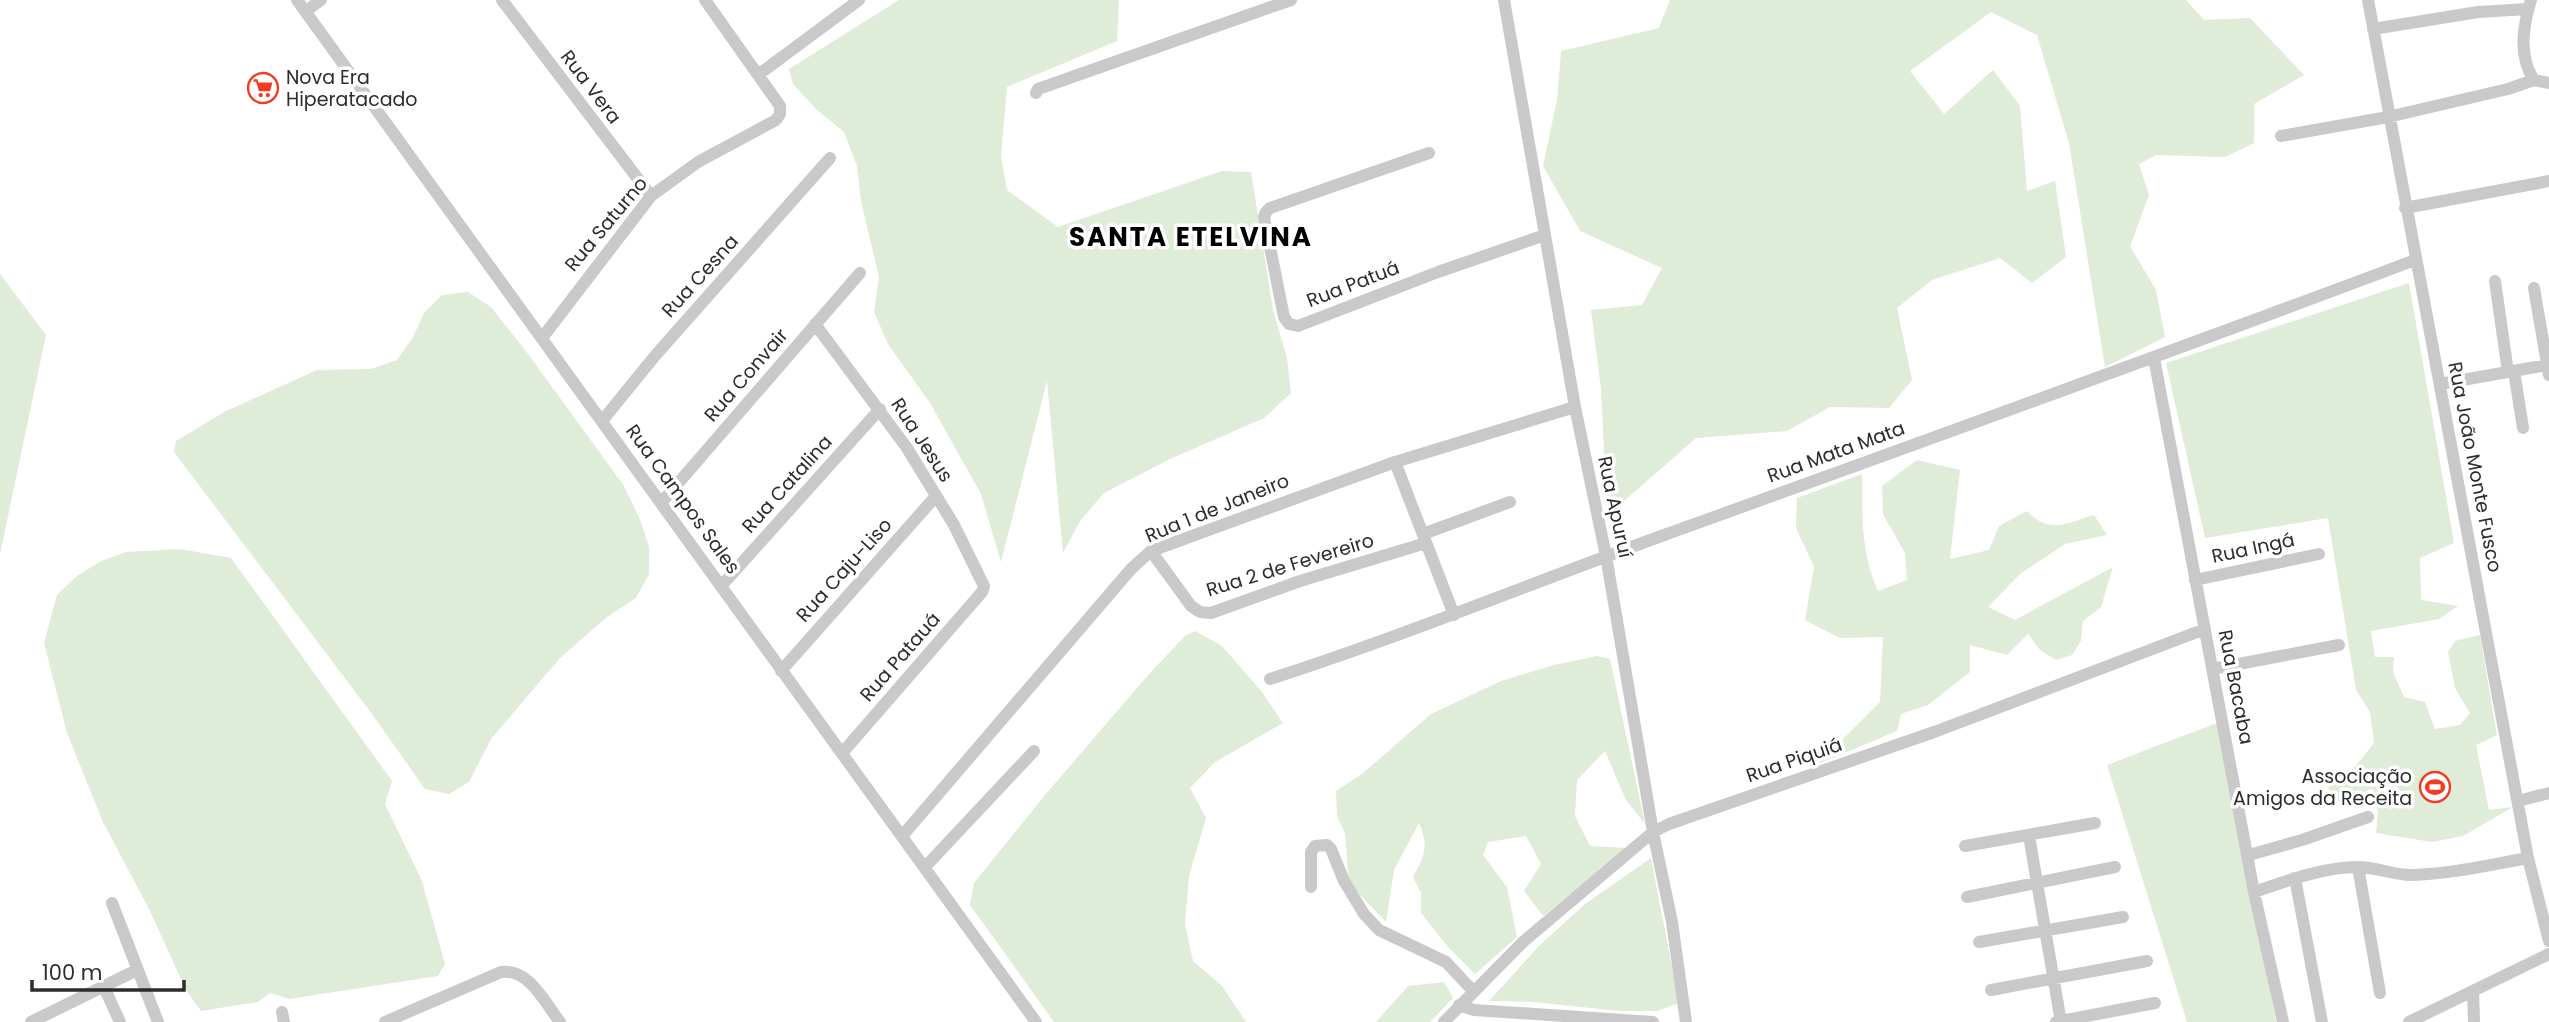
<svg xmlns="http://www.w3.org/2000/svg" width="2549" height="1022" viewBox="0 0 2549 1022" font-family="Poppins,sans-serif">
  <style>
    .green { fill: #dfecd8 }
    .lines { fill: none; stroke-linecap: round; stroke-linejoin: round }
    .minor { stroke: #c9c9c9; stroke-width: 12 }
    .labels { text-anchor: middle; dominant-baseline: central; stroke-width: 7; stroke-linejoin: round; paint-order: stroke }
    .poi-label { font-size: 19px; fill: #2c2c2c; stroke: #fff; text-anchor: start }
    .street-label { font-size: 19px; fill: #2c2c2c; stroke: #fff }
    .district-label { font-size: 26px; font-weight: bold; letter-spacing: 2px; fill: #000; stroke: #fff }
  </style>
  <rect width="100%" height="100%" fill="#fff"/>
  <!-- green -->
  <path class="green" d="M899 0H1119L1117 41 1007 87 1001 156 1007 190 1058 227 1222 171 1251 172 1273 310 1287 358 1291 393 1264 418 1168 460 1104 493 1080 521 1063 553 1047 381 1001 562 981 494 930 403 888 344 874 312 879 277 861 201 857 166 844 132 817 110 793 84 789 69Z
    M1670 0H2186L2204 20 2250 18 2304 75 2254 104V143L2225 157 2156 155 2139 164 2149 195 2130 246 2156 290 2165 337 2105 367 2069 143 2037 35 1991 12 1910 71 1944 114 1993 70 2020 106 2027 191 2055 181 2066 257 2032 283 2000 258 1932 280 1897 308 1912 380 1889 408 1830 407 1787 431 1696 438 1607 516 1601 389 1591 310 1642 305 1662 268 1580 231 1543 166 1557 100 1561 51 1659 28Z
    M0 274 46 335 0 554Z
    M2409 283 2454 543 2420 558 2421 600 2458 606 2439 619 2371 631 2375 657H2394L2393 672 2404 697 2425 702 2435 729 2460 725 2470 713 2455 688 2448 652 2455 641 2480 635 2497 735 2476 745 2489 810 2513 807 2463 836 2432 842 2376 833 2378 812 2373 789 2331 803 2327 778 2355 767 2374 743 2370 712 2356 690 2328 518 2205 538 2166 363Z
    M468 292 491 307 528 354 624 486 641 522 649 547V574L636 598 607 617 560 658 491 739 469 782 449 794 425 789 372 714 174 452 176 441 226 411 317 370 371 369 397 360 413 337 424 313 442 295Z
    M1917 460 1960 470 1950 559 1989 550 1999 526 2027 511C2050 535 2066 523 2094 515L2107 535 2065 544 2020 574 1988 607 2015 620 2113 567 2101 607 2083 621 2081 641 2072 655 2056 660 2040 650 2028 634 2007 655 1970 645V672L1928 705 1901 714 1897 731 1818 764 1880 702 1883 637 1840 638 1805 620 1814 567 1796 528 1797 498 1862 474C1862 513 1861 555 1878 591L1907 580 1905 553 1883 514 1882 486Z
    M180 549 231 558 392 781 385 804 422 881 445 964 438 976 289 999 270 993 258 1002 201 1011 186 990 149 909 103 822 67 733 44 643 57 595 77 576 101 561 126 552Z
    M1195 631 1222 646 1262 692 1283 723 1215 762 1190 788 1206 818 1189 876 1185 924 1193 961 1222 986 1246 1022H1054L970 905 974 883 1045 795 1149 674 1185 636Z
    M1597 656 1610 659 1645 824 1626 800 1605 751 1577 780 1575 816 1590 846 1628 848 1543 916 1524 891 1541 864 1526 836 1488 842 1483 855 1507 887 1517 937 1475 974 1449 948 1421 913V893L1413 877C1425 855 1429 847 1419 823L1394 870 1386 922 1349 883 1345 833 1337 816 1336 791 1362 774 1431 714 1501 681 1554 665Z
    M2217 723 2276 1022H2187L2107 765Z
    M1651 858 1679 1003 1657 1011H1619L1534 1002 1489 1001 1540 945 1585 904Z
    M1444 982 1453 998 1430 1022H1376L1408 986Z"/>
  <g class="lines">
    <!-- minor -->
    <path class="minor" d="M297 0 1036 1022
      M502 0 651 196
      M1504 0 1575 407 1606 556 1653 832 1672 922 1686 1022
      M2368 0 2528 858 2549 941
      M2531 0C2523 26 2518 56 2534 80
      M306 11 321 0
      M2373 29 2478 12 2528 9
      M758 75 859 0
      M1036 93 1038 89 1291 0
      M2281 136 2388 117 2508 89 2534 80 2549 83
      M1429 153 1270 208 1266 212 1264 217 1284 317 1289 324 1298 326 1438 272 1545 235
      M2405 208 2549 181
      M2495 281 2508 372
      M2534 288 2549 375
      M815 324 907 448 954 525 984 586 982 592 843 752
      M542 338 651 196 698 162 776 120 780 114V106L705 0
      M2154 358 2254 892 2283 1022
      M2514 371 2523 428
      M2440 384 2547 365
      M602 421 654 357 830 158
      M1395 462 1454 615
      M661 503 860 273
      M1423 534 1510 502
      M1151 551 1191 606 1200 612 1211 613 1300 581 1426 543
      M2195 580 2319 554
      M722 585 880 409
      M2212 669 2339 645
      M781 671 936 496
      M1270 679C1404 636 1534 582 1667 534 1916 444 2166 354 2415 260
      M2518 801 2549 793
      M903 835 1131 569 1151 551 1395 462 1575 407
      M2029 836 2061 1022
      M1965 846 2095 823
      M2249 855 2302 840 2368 817
      M926 866 1034 751
      M2358 867 2380 993
      M2295 878 2322 1022
      M1311 887V852L1315 846 1327 845 1331 849 1344 881 1364 914 1379 930 1446 962 1473 991
      M2254 892C2287 881 2323 867 2358 867 2376 867 2393 875 2411 875 2450 874 2489 865 2528 858
      M1967 897 2115 867
      M112 903 158 1022
      M1979 942 2123 917
      M104 987 120 1022
      M1991 990 2147 961
      M2473 991 2474 1022
      M1459 1005 1474 1010 1653 1022
      M282 1012 284 1022
      M31 1022 137 970
      M385 1022 501 972C529 968 545 1003 560 1022
      M1444 1022 1523 942 1653 832 1669 824 1937 731 2205 629
      M2056 1022 2155 1003
      M2409 1022 2549 954"/>
  </g>
  <!-- icons -->
  <defs>
    <g id="supermarket-ring" transform="scale(1.575)"><circle r="9.5" fill="#fff" stroke="#f23b20" stroke-width="1.5"/><path d="M-6-5.5h2.5l.6 2H6L4.5 2H-2.5L-4.4-4H-6ZM-1.5 3.2a1.3 1.3 0 1 0 .1 0ZM3 3.2a1.3 1.3 0 1 0 .1 0Z" fill="#f23b20"/></g>
    <g id="stadium-ring" transform="scale(1.575)"><circle r="9.5" fill="#fff" stroke="#f23b20" stroke-width="1.5"/><path d="M0-5a6.5 5 0 1 0 0 10a6.5 5 0 1 0 0-10ZM-3.5-1.8h7v3.6h-7Z" fill="#f23b20"/></g>
  </defs>
  <g fill-rule="evenodd">
    <use href="#supermarket-ring" x="263" y="88"/>
    <use href="#stadium-ring" x="2435" y="787"/>
  </g>
  <g class="labels">
    <!-- poi labels -->
    <g class="poi-label">
      <text x="286" y="77">Nova Era<tspan x="286" dy="22">Hiperatacado</tspan></text>
      <text x="2412" y="776" text-anchor="end">Associação<tspan x="2412" dy="22">Amigos da Receita</tspan></text>
    </g>
    <!-- street labels -->
    <g class="street-label">
      <text transform="translate(591 87) rotate(53)">Rua Vera</text>
      <text transform="translate(606 224) rotate(-50)">Rua Saturno</text>
      <text transform="translate(700 276) rotate(-48)">Rua Cesna</text>
      <text transform="translate(1353 284) rotate(-21)">Rua Patuá</text>
      <text transform="translate(746 375) rotate(-49)">Rua Convair</text>
      <text transform="translate(922 440) rotate(57)">Rua Jesus</text>
      <text transform="translate(1836 452) rotate(-20)">Rua Mata Mata</text>
      <text transform="translate(2475 467) rotate(79)">Rua João Monte Fusco</text>
      <text transform="translate(787 484) rotate(-48)">Rua Catalina</text>
      <text transform="translate(683 499) rotate(54)">Rua Campos Sales</text>
      <text transform="translate(1615 507) rotate(78)">Rua Apuruí</text>
      <text transform="translate(1217 508) rotate(-22)">Rua 1 de Janeiro</text>
      <text transform="translate(2253 548) rotate(-12)">Rua Ingá</text>
      <text transform="translate(1290 565) rotate(-17)">Rua 2 de Fevereiro</text>
      <text transform="translate(844 570) rotate(-48)">Rua Caju-Liso</text>
      <text transform="translate(900 657) rotate(-49)">Rua Patauá</text>
      <text transform="translate(2236 687) rotate(79)">Rua Bacaba</text>
      <text transform="translate(1794 760) rotate(-19)">Rua Piquiá</text>
    </g>
    <!-- district labels -->
    <g class="district-label">
      <text x="1191" y="237">SANTA ETELVINA</text>
    </g>
  </g>
  <!-- scale -->
  <path d="M32 980v10h152v-10" fill="none" stroke="#2c2c2c" stroke-width="3.5"/>
  <text x="42" y="980" font-size="21" fill="#2c2c2c" stroke="#ffffff" stroke-width="5" paint-order="stroke">100 m</text>
</svg>
